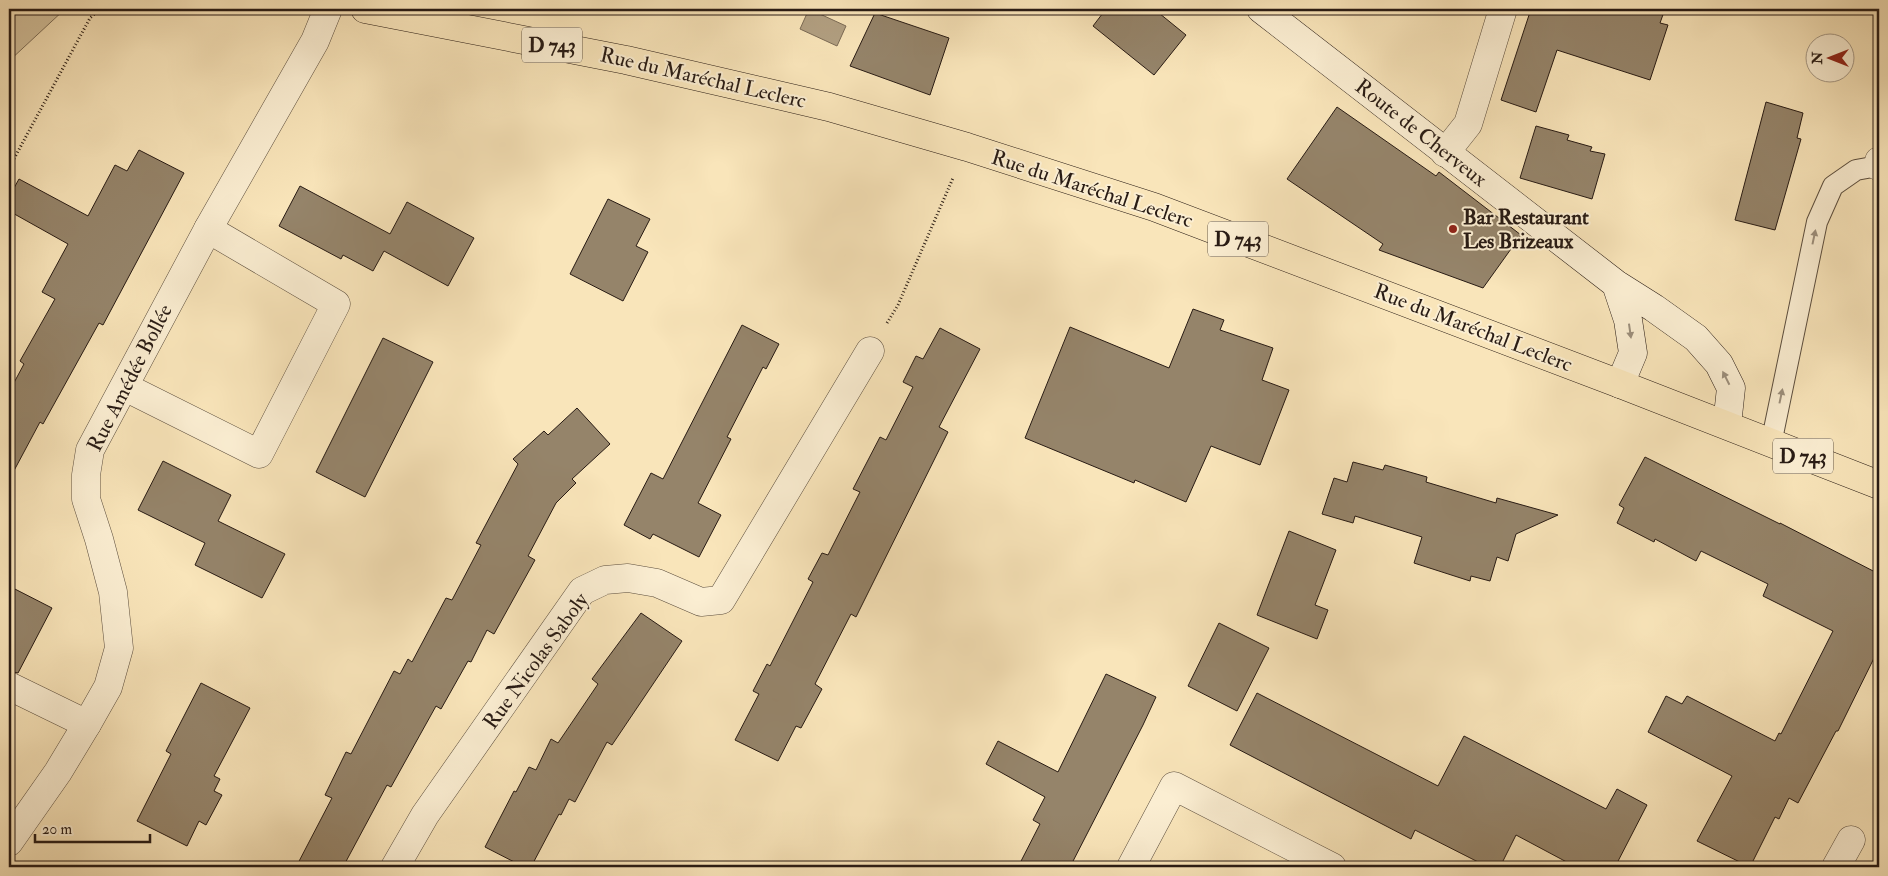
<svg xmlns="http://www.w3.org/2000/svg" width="1888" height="876" viewBox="0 0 1888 876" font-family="'IM FELL Double Pica',serif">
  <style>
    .green { fill: #d5c39e; stroke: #7e6f59 }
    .water { fill: #b2a082; stroke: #7b6b56 }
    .building { fill: #95846a; stroke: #281b14 }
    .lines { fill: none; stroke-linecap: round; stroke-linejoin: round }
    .service-casing { stroke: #5c4e3e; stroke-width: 22 }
    .minor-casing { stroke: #5c4e3e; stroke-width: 29 }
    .tertiary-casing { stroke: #5c4e3e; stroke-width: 29 }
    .secondary-casing { stroke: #281b14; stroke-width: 29 }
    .primary-casing { stroke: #281b14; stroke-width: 29 }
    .path { stroke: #281b14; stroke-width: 3; stroke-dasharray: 1 2.5; stroke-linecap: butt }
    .service { stroke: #fbeed2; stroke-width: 20 }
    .minor { stroke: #fbeed2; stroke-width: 28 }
    .tertiary { stroke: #fbeed2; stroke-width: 28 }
    .secondary { stroke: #fbeed2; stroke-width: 28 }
    .primary { stroke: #f9e5ba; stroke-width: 28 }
    .oneway { fill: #9c8f7c }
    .poi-dot { fill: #8f2418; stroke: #fbeed2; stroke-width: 2 }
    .labels { text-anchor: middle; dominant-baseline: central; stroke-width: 4; stroke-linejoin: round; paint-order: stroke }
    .shield { fill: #fbeed2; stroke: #675a4d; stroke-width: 1 }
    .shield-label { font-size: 20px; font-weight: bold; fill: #281b14 }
    .street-label { font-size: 21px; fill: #281b14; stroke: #fbeed2 }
    .poi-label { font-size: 21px; font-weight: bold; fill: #281b14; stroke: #fbeed2; text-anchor: start }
  </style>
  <rect width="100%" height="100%" fill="#f9e5ba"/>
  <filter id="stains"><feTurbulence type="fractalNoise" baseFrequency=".004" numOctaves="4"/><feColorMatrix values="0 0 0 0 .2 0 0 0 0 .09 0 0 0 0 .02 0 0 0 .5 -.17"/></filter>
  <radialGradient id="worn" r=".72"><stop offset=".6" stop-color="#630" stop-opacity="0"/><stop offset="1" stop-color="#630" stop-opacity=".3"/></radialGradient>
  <!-- green -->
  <path class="green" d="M9 9H65L9 61Z"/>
  <!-- water -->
  <path class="water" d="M809 9 846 26 837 46 800 29Z"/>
  <!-- building -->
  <path class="building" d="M1106 9H1154L1186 35 1154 75 1093 26Z
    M1531 9H1665L1660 23 1668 25 1650 80 1557 50 1536 112 1501 100Z
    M875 13 949 38 930 95 850 66Z
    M1766 102 1803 113 1797 138 1801 139 1775 230 1735 220Z
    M1337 107 1436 176 1439 172 1521 235 1483 288 1379 250 1383 244 1287 179Z
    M1536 126 1569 135 1567 140 1592 147 1590 151 1605 154 1592 199 1520 178Z
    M139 150 184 173 103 325 99 323 43 424 40 422 9 480V392L24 364 20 361 55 299 42 292 68 244 9 211V197L19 179 88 216 115 165 127 171Z
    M300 186 390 234 407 202 474 238 448 286 384 251 373 271 343 255 341 259 279 226Z
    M608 199 650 219 636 246 648 252 623 301 570 274Z
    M1193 309 1224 320 1220 330 1273 348 1262 380 1289 390 1260 465 1211 446 1186 502 1135 480 1134 483 1025 438 1070 327 1169 368Z
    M742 325 779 344 766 369 763 367 727 437 731 439 698 503 721 515 699 557 653 534 650 539 624 525 651 473 663 479Z
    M940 328 980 349 939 427 948 432 856 617 851 614 815 684 822 689 801 728 796 726 778 761 735 740 759 694 753 691 767 664 770 666 813 582 808 579 822 553 828 555 860 492 853 489 880 437 886 440 913 387 903 382 916 356 923 359Z
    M383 338 433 362 365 497 316 472Z
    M577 408 610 444 572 479 576 483 556 503 528 556 535 560 494 634 487 630 471 662 468 661 441 709 436 706 391 787 387 785 343 867H296L332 798 325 795 346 752 351 754 394 671 400 674 408 659 412 662 446 598 452 600 481 545 476 543 518 464 513 459 544 431 548 435Z
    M1645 457 1780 524V523L1879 574V648L1838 731H1836L1798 803 1789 798 1779 819 1775 817 1750 867 1697 841 1732 776 1648 732 1666 696 1682 704 1687 696 1775 741 1779 733 1781 734 1833 631 1763 596 1768 584 1701 551 1696 561 1655 539 1654 542 1617 523 1624 508 1619 505Z
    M163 461 231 495 218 521 285 554 262 598 195 565 205 543 138 510Z
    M1353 462 1383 470 1385 465 1427 477 1426 482 1496 503 1497 498 1558 515 1516 534 1508 561 1497 557 1490 581 1471 576 1470 581 1414 563 1422 537 1355 516 1353 523 1322 514 1334 478 1347 482Z
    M1289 531 1336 550 1315 605 1328 610 1317 639 1257 615Z
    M9 586 52 608 18 673 9 671Z
    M641 613 682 641 612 745 607 742 575 802 569 799 561 815 559 814 531 867H524L485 847 514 791 516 792 529 767 536 770 551 739 558 743 598 684 592 679Z
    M1219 623 1269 648 1237 711 1188 686Z
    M1106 674 1156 697 1143 725 1070 867H1018L1040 824 1033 820 1045 797 986 764 998 741 1058 772Z
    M201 683 250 708 214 776 220 779 214 791 222 795 206 825 199 821 187 846 137 821 171 754 166 751Z
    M1257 693 1438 786 1464 736 1606 809 1617 789 1647 805 1615 867H1576L1516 835 1500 867H1488L1415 830 1411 839 1230 745Z"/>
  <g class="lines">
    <!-- service casing -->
    <g class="service-casing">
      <path id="service" d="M1771 444 1817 222 1833 186 1856 170 1878 166"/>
    </g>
    <!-- minor casing -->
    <g class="minor-casing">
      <path id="minor" d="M1445 153 1468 124 1503 9
        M1878 166 1879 161
        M125 387 259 454 336 304 208 229
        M9 686 87 724
        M395 867 425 815 582 591 605 580 628 578 657 583 701 602 721 600 870 351
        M1131 867 1174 786 1332 867
        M1836 867 1851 840"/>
    </g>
    <!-- tertiary casing -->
    <g class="tertiary-casing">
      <path id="tertiary" d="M9 842 58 772 87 724 108 687 119 648 113 592 99 539 86 499V475L90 450 208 229 315 41 328 9"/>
    </g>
    <!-- secondary casing -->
    <g class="secondary-casing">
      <path id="secondary" d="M1261 9 1616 284 1654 308 1696 338 1719 364 1731 388 1727 425
        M1616 284 1628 320 1633 353 1620 384"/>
    </g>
    <!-- primary casing -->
    <g class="primary-casing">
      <path id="primary" d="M365 9 626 60 829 107 967 147 1154 207 1620 384 1879 485"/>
    </g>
    <!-- path -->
    <path class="path" d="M9 168 90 18 100 9
      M887 323 898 305 953 178"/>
    <!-- service -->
    <use href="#service" class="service"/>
    <!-- minor -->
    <use href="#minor" class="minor"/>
    <!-- tertiary -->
    <use href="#tertiary" class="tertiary"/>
    <!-- secondary -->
    <use href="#secondary" class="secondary"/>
    <!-- primary -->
    <use href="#primary" class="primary"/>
  </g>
  <!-- one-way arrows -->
  <defs><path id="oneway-solid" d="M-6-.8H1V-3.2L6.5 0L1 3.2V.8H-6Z" transform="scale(1.25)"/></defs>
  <g class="oneway">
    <use href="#oneway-solid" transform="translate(1814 237) rotate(-78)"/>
    <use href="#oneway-solid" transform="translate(1630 331) rotate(82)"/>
    <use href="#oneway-solid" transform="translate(1726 378) rotate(-117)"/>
    <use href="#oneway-solid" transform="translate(1781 396) rotate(-78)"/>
  </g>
  <!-- markers -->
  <circle class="poi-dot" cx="1453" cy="229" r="5"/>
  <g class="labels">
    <!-- shield labels -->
    <g class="shield">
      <rect x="522" y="27.5" width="60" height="35" rx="4"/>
      <rect x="1208" y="221.5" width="60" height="35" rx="4"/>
      <rect x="1773" y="438.5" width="60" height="35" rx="4"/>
    </g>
    <g class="shield-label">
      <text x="552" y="45">D 743</text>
      <text x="1238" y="239">D 743</text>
      <text x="1803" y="456">D 743</text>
    </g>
    <!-- street labels -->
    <g class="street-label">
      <text transform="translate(703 78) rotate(13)">Rue du Maréchal Leclerc</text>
      <text transform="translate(1421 133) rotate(38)">Route de Cherveux</text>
      <text transform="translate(1092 189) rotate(18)">Rue du Maréchal Leclerc</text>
      <text transform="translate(1473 328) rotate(21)">Rue du Maréchal Leclerc</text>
      <text transform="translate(130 378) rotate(-63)">Rue Amédée Bollée</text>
      <text transform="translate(536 661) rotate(-54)">Rue Nicolas Saboly</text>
    </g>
    <!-- poi labels -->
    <g class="poi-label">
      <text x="1463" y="217">Bar Restaurant<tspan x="1463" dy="24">Les Brizeaux</tspan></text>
    </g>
  </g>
  <!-- margin -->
  <rect width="1888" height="876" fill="none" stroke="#f9e5ba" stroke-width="30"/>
  <rect x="10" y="10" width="1868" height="856" fill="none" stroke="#281b14" stroke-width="2.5"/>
  <rect x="15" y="15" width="1858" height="846" fill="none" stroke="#281b14"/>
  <!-- north arrow -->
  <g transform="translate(1830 58) rotate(270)"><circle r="24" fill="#fbeed2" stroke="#a79a86"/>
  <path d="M0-4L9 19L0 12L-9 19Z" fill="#8f2418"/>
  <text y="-8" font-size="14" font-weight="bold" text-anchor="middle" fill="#281b14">N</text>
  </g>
  <!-- scale -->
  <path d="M35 834v8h115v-8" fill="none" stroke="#281b14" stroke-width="2.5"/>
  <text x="42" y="834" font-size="15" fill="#281b14" stroke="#fbeed2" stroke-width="4" paint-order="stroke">20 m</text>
  <rect width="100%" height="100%" filter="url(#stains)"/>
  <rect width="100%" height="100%" fill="url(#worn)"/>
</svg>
